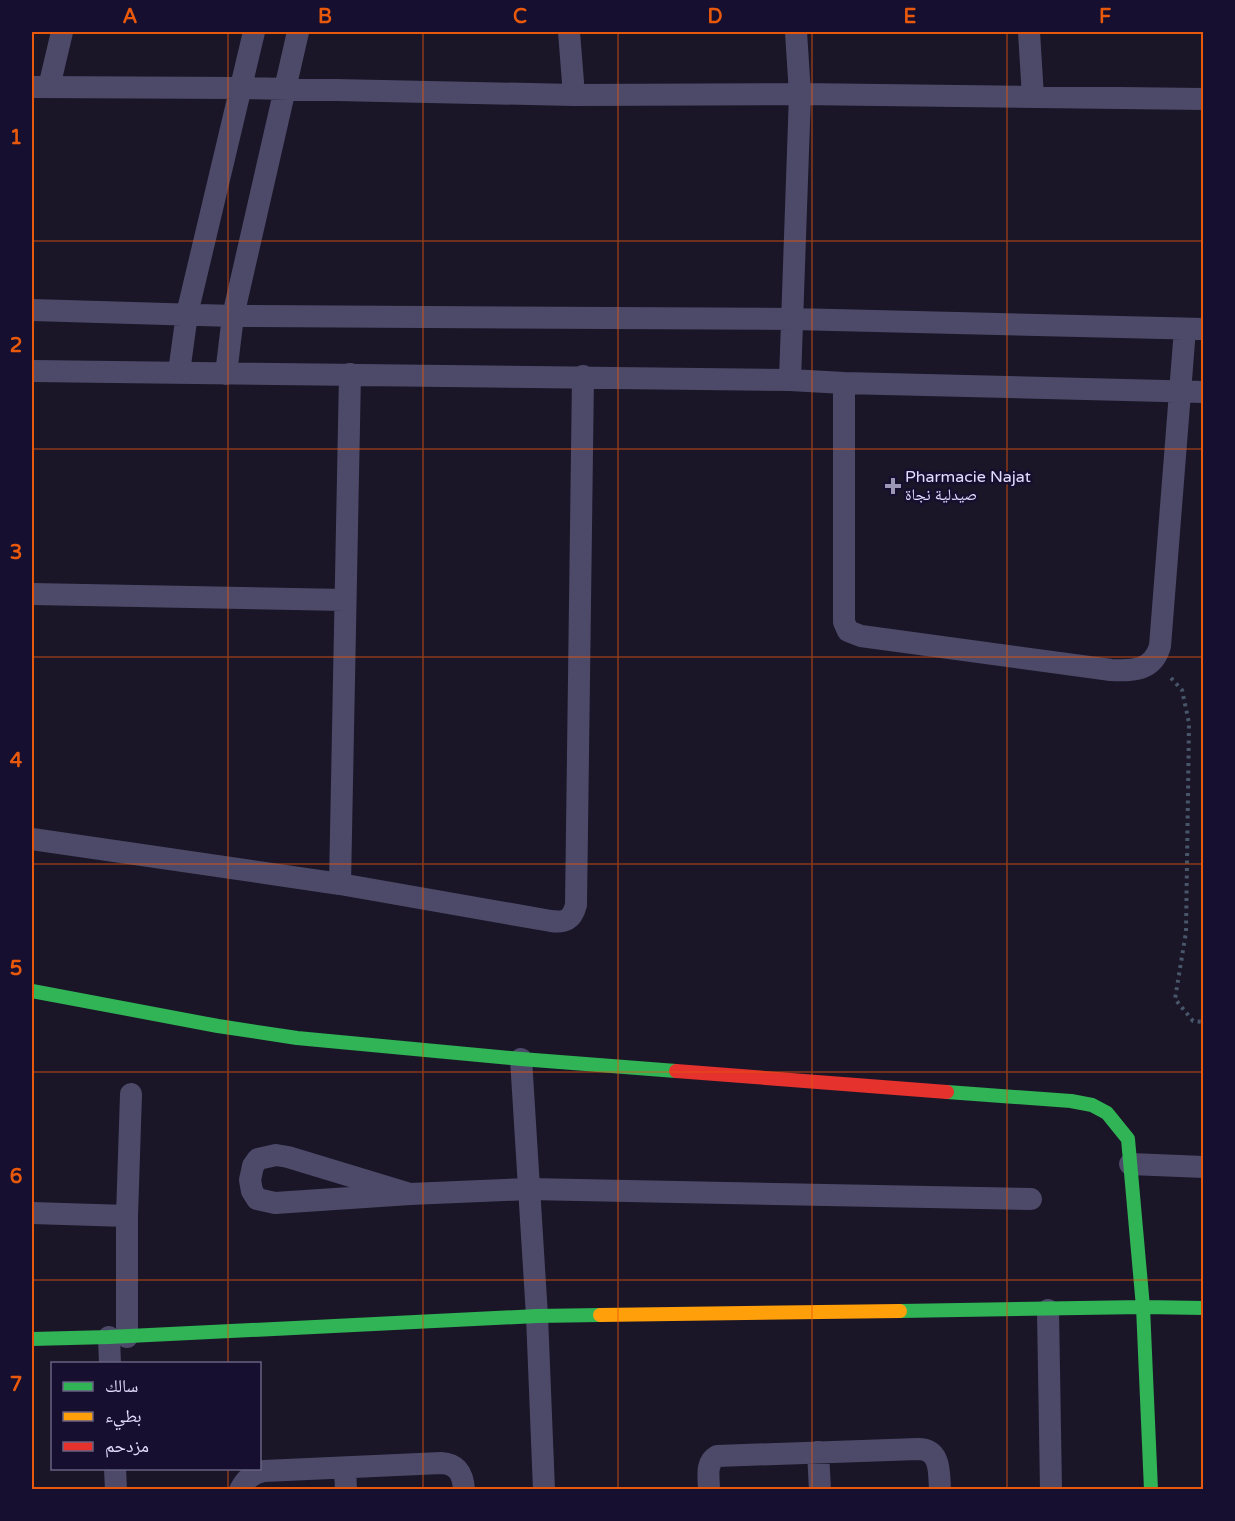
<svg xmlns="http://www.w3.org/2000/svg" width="1235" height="1521" viewBox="0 0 1235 1521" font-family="'Varela Round','Noto Naskh Arabic',sans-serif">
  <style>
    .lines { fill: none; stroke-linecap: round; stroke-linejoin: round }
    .path { stroke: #475669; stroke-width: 4; stroke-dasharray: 3 4.5; stroke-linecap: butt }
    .street { stroke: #4d4a69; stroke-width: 22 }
    .fast { stroke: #30b455; stroke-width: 14 }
    .slow { stroke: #ff9f0a; stroke-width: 14 }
    .jam { stroke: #e5322d; stroke-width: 14 }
    .grid { fill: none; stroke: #e8590c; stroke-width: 1.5; stroke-opacity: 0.55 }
    .poi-dot { fill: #9c97b4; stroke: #160f2f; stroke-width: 2 }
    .labels { text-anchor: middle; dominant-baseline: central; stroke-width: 5; stroke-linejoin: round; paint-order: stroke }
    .poi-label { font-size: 16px; fill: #e2ddff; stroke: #160f2f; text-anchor: start }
    .neatline { fill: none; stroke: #e8590c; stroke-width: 2 }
    .grid-label { font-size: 20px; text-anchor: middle; font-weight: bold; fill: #e8590c }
  </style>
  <rect width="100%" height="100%" fill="#1a1628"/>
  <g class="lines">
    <!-- path -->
    <path class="path" d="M1171 678 1182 690 1189 723 1186 932 1175 999 1193 1021 1204 1022"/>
    <!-- street -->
    <path class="street" d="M569 32 574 95
      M1029 32 1033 97
      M32 87 241 88 574 95 800 94 1204 99
      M49 87 62 32
      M32 310 233 316 793 319 1204 329
      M32 371 790 380 844 383 1204 392
      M179 372 187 314 254 32
      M226 374 233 316 298 32
      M790 380 800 94 796 32
      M844 383V622L848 631 861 636 1111 670C1133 671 1153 671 1160 646L1185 329
      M32 594 345 600
      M32 839 340 884 551 921C565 923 572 920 576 905L583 376
      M340 884 350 374
      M521 1059 537 1316 544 1490
      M1130 1164 1204 1167
      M410 1194 288 1157 276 1155 258 1159 253 1166 250 1180 252 1191 257 1199 275 1203 410 1194 529 1189 1031 1199
      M32 1213 127 1216
      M1048 1310 1051 1490
      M109 1337 110 1364
      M127 1337V1216L131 1094
      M818 1452 820 1490
      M115 1468 116 1490
      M345 1468 346 1490
      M240 1490C246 1479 251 1474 264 1471L441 1463C458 1464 463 1474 464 1490
      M709 1490C709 1477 705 1463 717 1456L918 1449C941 1449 939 1472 940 1490"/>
    <!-- fast -->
    <path class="fast" d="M32 991 218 1026 297 1038 521 1059 676 1071
      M947 1092 1071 1101 1092 1105 1107 1113 1128 1139 1143 1307 1151 1490
      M900 1311 1143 1307 1204 1308
      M32 1339 109 1337 537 1316 600 1315"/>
    <!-- slow -->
    <path class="slow" d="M600 1315 900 1311"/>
    <!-- jam -->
    <path class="jam" d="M676 1071 947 1092"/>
  </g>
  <!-- grid -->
  <path class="grid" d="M228 32V1364M423 32V1490M618 32V1490M812 32V1490M1007 32V1490M32 241H1204M32 449H1204M32 657H1204M32 864H1204M32 1072H1204M32 1280H1204M228 1468V1490"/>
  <!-- markers -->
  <path class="poi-dot" d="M890 477h6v6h6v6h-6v6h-6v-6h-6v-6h6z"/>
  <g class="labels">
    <!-- poi labels -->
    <g class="poi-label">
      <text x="905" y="477">Pharmacie Najat<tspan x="905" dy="18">صيدلية نجاة</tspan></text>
    </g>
  </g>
  <!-- border -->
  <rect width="1235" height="1521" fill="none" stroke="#160f2f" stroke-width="66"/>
  <!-- legend -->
  <rect x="51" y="1362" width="210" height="108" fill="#160f2f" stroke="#686182" stroke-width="1.5"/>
  <rect x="63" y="1382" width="30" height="9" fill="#30b455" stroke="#686182" stroke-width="1.5"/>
  <text x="105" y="1392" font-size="18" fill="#e2ddff">سالك</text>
  <rect x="63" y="1412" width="30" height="9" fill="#ff9f0a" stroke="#686182" stroke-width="1.5"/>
  <text x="105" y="1422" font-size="18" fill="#e2ddff">بطيء</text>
  <rect x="63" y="1442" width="30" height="9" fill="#e5322d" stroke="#686182" stroke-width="1.5"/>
  <text x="105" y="1452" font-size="18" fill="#e2ddff">مزدحم</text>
  <rect x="33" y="33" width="1169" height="1455" class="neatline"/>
  <g class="grid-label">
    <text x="130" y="23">A</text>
    <text x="325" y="23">B</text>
    <text x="520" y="23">C</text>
    <text x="715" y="23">D</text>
    <text x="910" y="23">E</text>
    <text x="1105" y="23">F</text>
    <text x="16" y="144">1</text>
    <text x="16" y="352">2</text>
    <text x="16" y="559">3</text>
    <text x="16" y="767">4</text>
    <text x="16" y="975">5</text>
    <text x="16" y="1183">6</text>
    <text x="16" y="1391">7</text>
  </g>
</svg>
